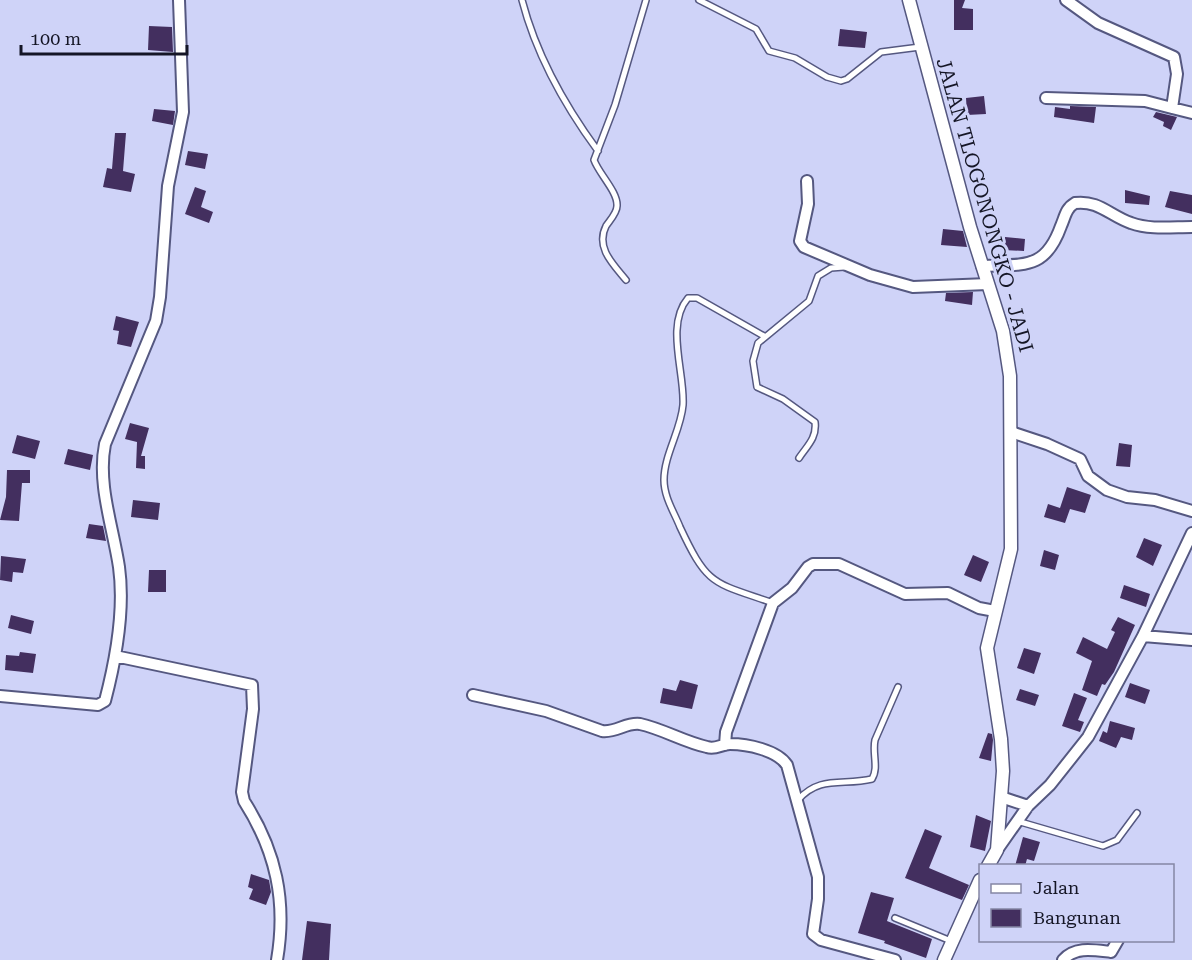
<svg xmlns="http://www.w3.org/2000/svg" width="1192" height="960" viewBox="0 0 1192 960" font-family="'Roboto Serif',serif">
  <style>
    .building { fill: #432f5f }
    .lines { fill: none; stroke-linecap: round; stroke-linejoin: round }
    .service-casing { stroke: #555880; stroke-width: 8 }
    .minor-casing { stroke: #555880; stroke-width: 14 }
    .tertiary-casing { stroke: #555880; stroke-width: 15 }
    .service { stroke: #fff; stroke-width: 5 }
    .minor { stroke: #fff; stroke-width: 10 }
    .tertiary { stroke: #fff; stroke-width: 12 }
    .labels { text-anchor: middle; dominant-baseline: central; stroke-width: 6; stroke-linejoin: round; paint-order: stroke }
    .street-label { font-size: 20px; fill: #151626; stroke: #cfd3f8 }
  </style>
  <rect width="100%" height="100%" fill="#cfd3f8"/>
  <!-- building -->
  <path class="building" d="M954 0H965L962 8 973 9V30H954Z
    M149 26 172 27 173 52 148 50Z
    M840 29 867 32 865 48 838 46Z
    M984 96 986 114 967 115 966 98Z
    M1070 106 1096 107 1094 123 1054 117 1055 107 1070 109Z
    M154 109 175 111 173 125 152 121Z
    M1156 112 1177 117 1171 130 1163 126 1164 122 1153 117Z
    M115 133H126L123 171 135 174 131 192 103 187 107 168 112 169Z
    M188 151 208 154 205 169 185 165Z
    M195 187 206 191 201 207 213 212 209 223 185 214Z
    M1125 190 1150 196 1149 205 1125 203Z
    M1170 191 1192 195V214L1165 207Z
    M943 229 963 231 967 247 941 245Z
    M1005 237 1025 239 1024 251 1003 250Z
    M973 292 972 305 945 301 946 293Z
    M116 316 139 322 131 347 117 344 119 331 113 330Z
    M130 423 149 428 141 456H145V469L136 468 137 442 125 439Z
    M17 435 40 441 35 459 12 453Z
    M1119 443 1132 445 1130 467 1116 466Z
    M68 449 93 455 90 470 64 464Z
    M7 470H30V483H22L19 521 0 520 6 497Z
    M1067 487 1091 495 1085 513 1070 509 1065 523 1044 517 1048 504 1060 508Z
    M133 500 160 503 158 520 131 517Z
    M89 524 103 526 106 541 86 538Z
    M1144 538 1162 545 1153 566 1136 557Z
    M1044 550 1059 555 1055 570 1040 566Z
    M973 555 989 562 981 582 964 575Z
    M1 556 26 559 23 573 13 572 12 582 0 580Z
    M149 570H166V592H148Z
    M1124 585 1150 594 1146 607 1120 598Z
    M11 615 34 621 31 634 8 628Z
    M1118 617 1135 625 1114 672 1105 685 1102 684 1097 696 1082 690 1092 661 1076 653 1083 637 1107 649 1115 632 1111 630Z
    M1024 648 1041 653 1034 674 1017 668Z
    M20 652 36 654 33 673 5 670 6 655 19 656Z
    M680 680 698 685 692 709 660 703 663 688 676 691Z
    M1130 683 1150 690 1145 704 1125 697Z
    M1020 689 1039 695 1035 706 1016 700Z
    M1074 693 1087 698 1078 720 1084 722 1080 732 1062 726Z
    M1110 721 1135 728 1132 740 1121 737 1116 748 1099 741 1103 731 1107 733Z
    M988 733 992 734 993 740 991 761 979 758Z
    M976 815 991 821 985 851 970 847Z
    M925 829 942 836 929 868 969 885 962 900 905 878Z
    M1023 837 1040 842 1034 861 1027 859 1025 866H1015Z
    M251 874 269 880 271 892 266 905 249 899 253 889 248 887Z
    M871 892 894 898 887 921 932 939 926 958 884 943 885 941 858 933Z
    M307 921 331 924 329 960H302Z"/>
  <g class="lines">
    <!-- service casing -->
    <g class="service-casing">
      <path id="service" d="M522 0C536 54 565 106 598 151
        M699 0 756 29 769 51 795 58 827 77 841 81 847 79 881 52 920 47
        M626 280C614 265 595 248 606 226 610 220 617 213 617 206 618 192 599 174 594 160L615 105 646 0
        M764 336 697 298H688C665 325 685 373 683 405 681 430 664 455 664 480 664 497 674 512 680 527 708 587 713 582 773 603
        M799 458C807 446 817 438 815 422L783 399 757 387 753 361 758 343 809 301 818 276 831 268 844 267
        M798 800C820 775 843 786 872 779 879 768 872 753 875 740L898 687
        M1017 821 1103 846 1117 840 1137 813
        M895 918 951 941"/>
    </g>
    <!-- minor casing -->
    <g class="minor-casing">
      <path id="minor" d="M1066 0 1098 23 1174 57 1177 74 1172 108 1192 113
        M1046 98 1145 101 1172 108
        M807 181 808 204 800 241 804 247 870 275 913 287 988 284
        M982 266C1023 264 1045 271 1061 226 1065 217 1066 208 1075 203 1099 200 1110 216 1131 223 1150 230 1172 227 1192 227
        M1011 432 1047 444 1080 459 1088 476 1107 490 1127 497 1155 500 1192 511
        M1143 636 1192 640
        M115 656 252 685 253 709 242 792 244 801C276 851 287 901 277 960
        M473 695 546 711 602 731C616 733 626 722 640 724 663 729 684 742 707 747 716 750 721 744 730 744 747 744 777 750 787 765L818 877V899L813 934 821 940 895 960
        M0 696 98 705 105 701C116 659 125 610 119 567 113 527 97 484 105 444L156 321 160 297 168 186 183 112 179 0
        M725 745 726 732 773 603 792 588 808 567 813 564H839L905 594 948 593 979 608 995 611
        M1001 797 1028 806
        M997 850 1028 806 1050 785 1088 737 1143 636 1192 533
        M1063 960C1075 946 1094 950 1111 952L1118 940"/>
    </g>
    <!-- tertiary casing -->
    <g class="tertiary-casing">
      <path id="tertiary" d="M909 0 970 227 1003 331 1010 376 1011 549 987 648 1001 739 1003 771 997 850 988 866
        M944 960 980 880"/>
    </g>
    <!-- service -->
    <use href="#service" class="service"/>
    <!-- minor -->
    <use href="#minor" class="minor"/>
    <!-- tertiary -->
    <use href="#tertiary" class="tertiary"/>
  </g>
  <g class="labels">
    <!-- street labels -->
    <g class="street-label">
      <text transform="translate(985 205) rotate(74)">JALAN TLOGONONGKO - JADI</text>
    </g>
  </g>
  <!-- legend -->
  <rect x="979" y="864" width="195" height="78" fill="#cfd3f8" stroke="#8587a4" stroke-width="1.5"/>
  <rect x="991" y="884" width="30" height="9" fill="#ffffff" stroke="#8587a4" stroke-width="1.5"/>
  <text x="1033" y="894" font-size="18" fill="#151626">Jalan</text>
  <rect x="991" y="909" width="30" height="18" fill="#432f5f" stroke="#8587a4" stroke-width="1.5"/>
  <text x="1033" y="924" font-size="18" fill="#151626">Bangunan</text>
  <!-- scale -->
  <path d="M21 45v9h166v-9" fill="none" stroke="#151626" stroke-width="3"/>
  <text x="30" y="45" font-size="18" fill="#151626" stroke="#cfd3f8" stroke-width="4.5" paint-order="stroke">100 m</text>
</svg>
